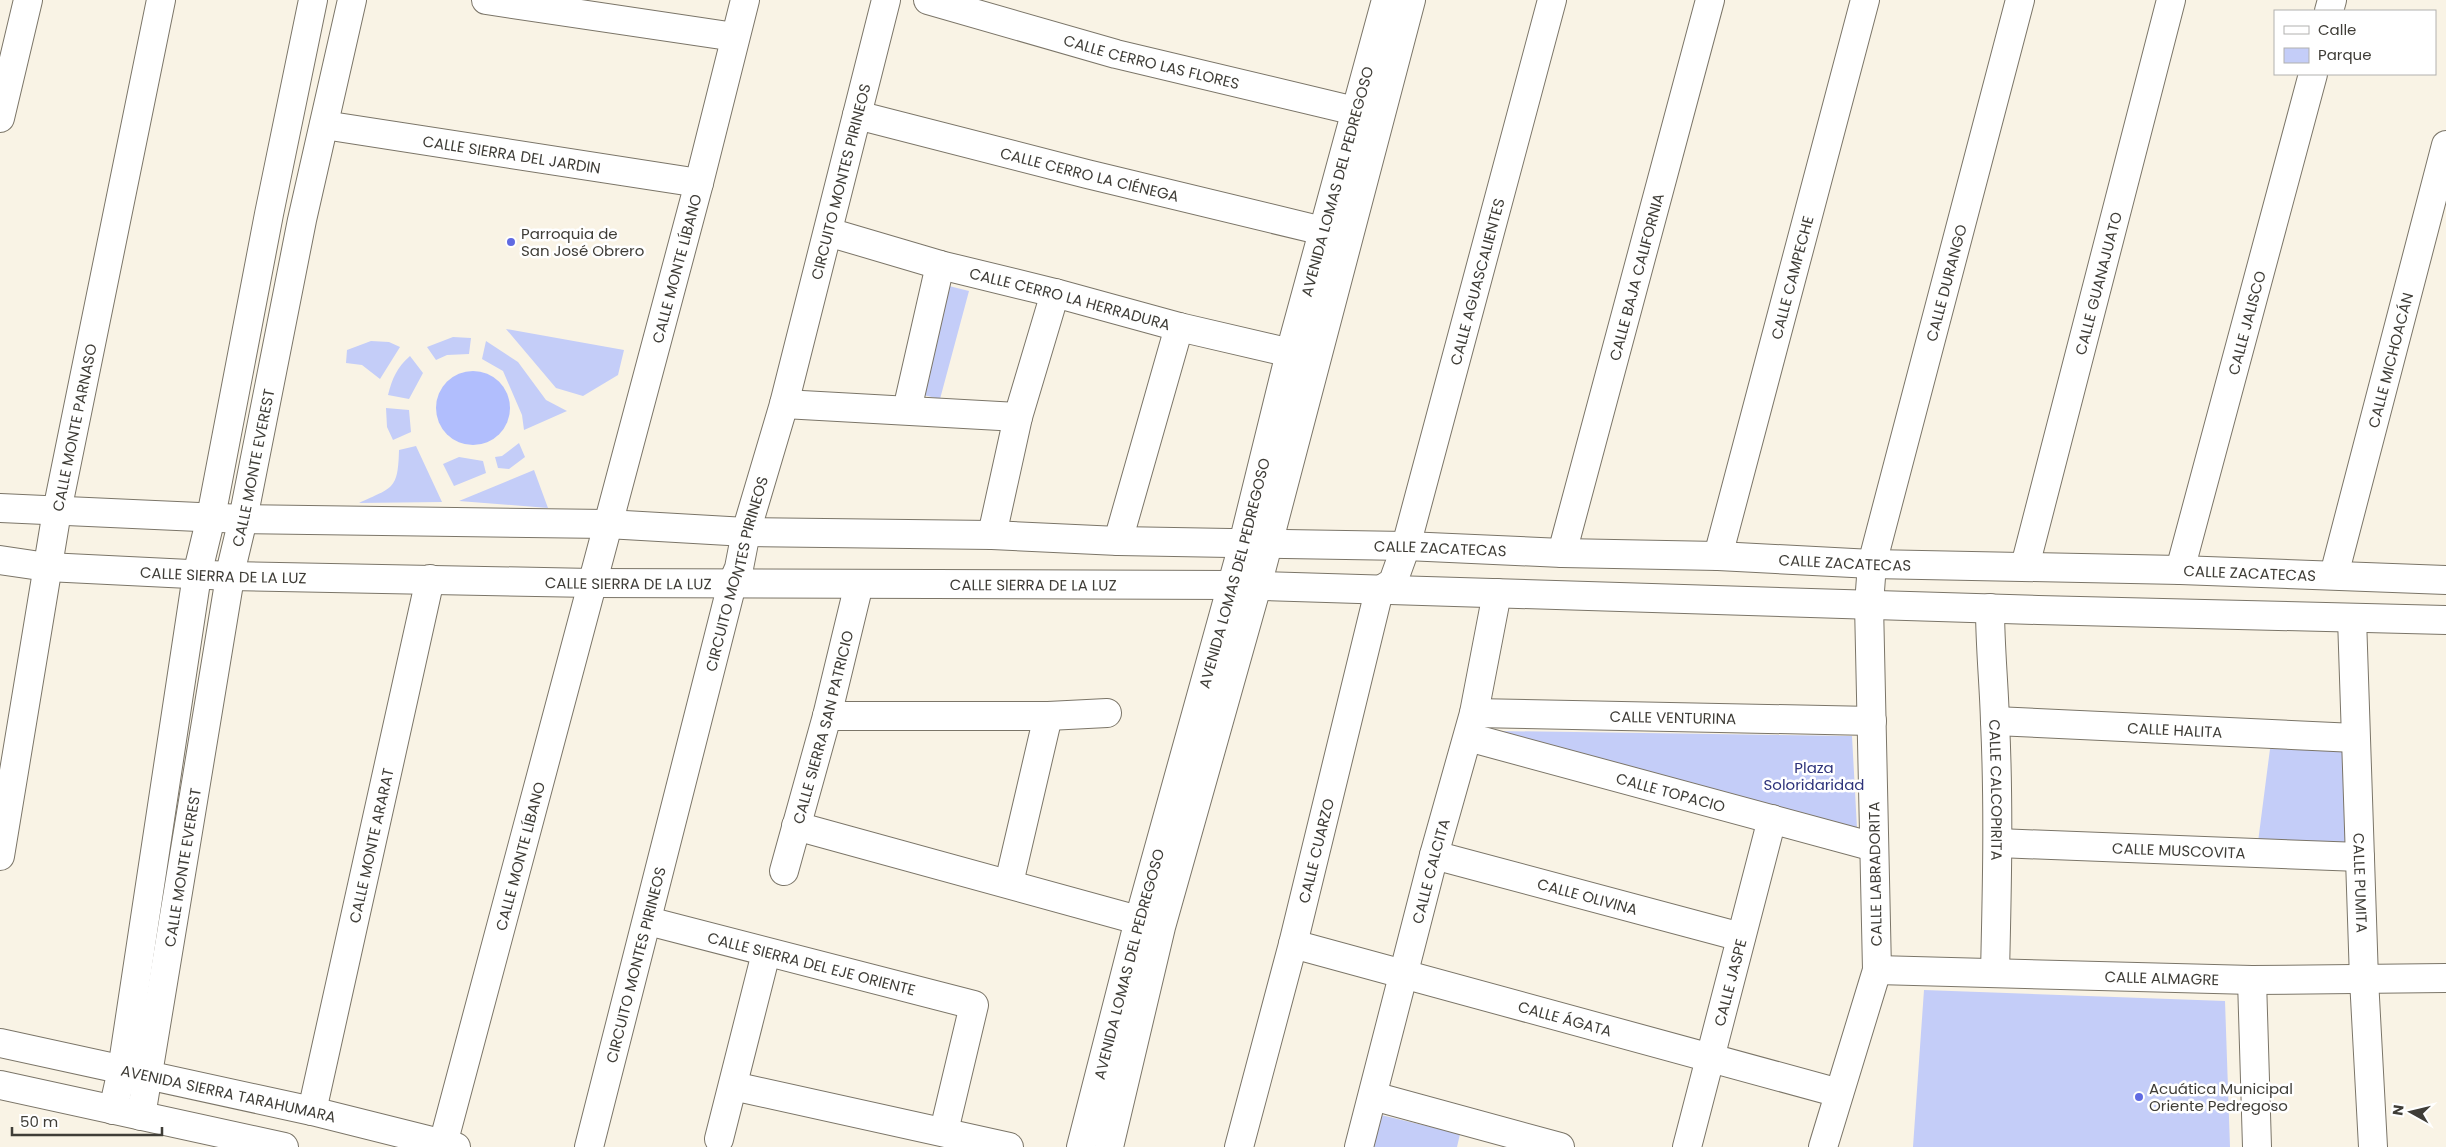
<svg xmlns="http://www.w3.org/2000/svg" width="2446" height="1147" viewBox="0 0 2446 1147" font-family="Poppins,sans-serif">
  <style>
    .green { fill: #c4cdf8 }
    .water { fill: #b1befd }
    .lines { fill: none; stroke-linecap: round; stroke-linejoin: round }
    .minor-casing { stroke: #7b7568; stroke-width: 30 }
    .minor { stroke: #fff; stroke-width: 28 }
    .poi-dot { fill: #606ae2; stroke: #fff; stroke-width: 2 }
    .labels { text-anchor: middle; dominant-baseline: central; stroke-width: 5; stroke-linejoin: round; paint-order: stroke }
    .street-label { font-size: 15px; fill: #3f3d37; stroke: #fff }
    .poi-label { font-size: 15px; fill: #3f3d37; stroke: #fff; text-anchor: start }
    .park-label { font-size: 15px; fill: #2d327a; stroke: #fff }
  </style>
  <rect width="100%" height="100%" fill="#f9f3e5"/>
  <!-- green -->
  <path class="green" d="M945 285 969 291 940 399 919 394Z
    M506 329 624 350 618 375 583 396 556 388Z
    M453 337 471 338 469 354 447 355 436 360 427 347Z
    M371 341 389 342 400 347 380 379 362 365 346 363 347 350Z
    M486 341 518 362 546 400 567 411 524 430 522 415 503 371 482 359Z
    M410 356 423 373 409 399 388 395C392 379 397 367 410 356Z
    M386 408 409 410 411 432 393 440 387 427Z
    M519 443 525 457 509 469 498 468 495 457 502 456Z
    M416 446 442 502 359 503C393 487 398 490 399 450Z
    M459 457 483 461 486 473 454 486 443 464Z
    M534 470 548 508 459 501Z
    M1499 731 1852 736 1857 828Z
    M2270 749H2343L2347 844 2258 842Z
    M1924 990 2225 1001 2230 1147H1913Z
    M1377 1114 1460 1134 1457 1147H1369Z"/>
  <!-- water -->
  <path class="water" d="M436 408a37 37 0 1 1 74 0a37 37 0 1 1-74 0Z"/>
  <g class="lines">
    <!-- minor casing -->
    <g class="minor-casing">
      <g id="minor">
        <path d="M486 0 735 37"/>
        <path id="s1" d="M928 0 1116 54 1372 115"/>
        <path d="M2329 11 2332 0"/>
        <path id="s2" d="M857 115 1087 174 1323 231"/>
        <path d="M0 118 28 0"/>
        <path id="s3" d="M324 125 699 183"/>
        <path id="s4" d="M828 232 940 265 1055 293 1179 327 1308 357"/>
        <path d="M784 404 1018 417"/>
        <path d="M907 410 940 265"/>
        <path id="s5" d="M0 508 243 519 607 524 746 532 992 535 1118 541 1406 546 1562 553 1718 556 1872 564 2180 570 2446 580"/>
        <path d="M992 535 1018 417 1055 293"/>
        <path d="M1118 541 1179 327"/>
        <path id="s6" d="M1562 553 1710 0"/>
        <path id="s7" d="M1718 556 1865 0"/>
        <path id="s8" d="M0 560 47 567 230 576 592 583 1232 585 2038 610 2446 620"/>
        <path id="s9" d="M2025 566 2171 0"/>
        <path id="s10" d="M2180 570 2313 74"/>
        <path id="s11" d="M2334 575 2446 145"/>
        <path id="s12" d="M1990 608C1990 647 1994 684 1995 722 1999 806 1997 889 1995 973"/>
        <path id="s13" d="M2352 618 2364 979 2373 1147"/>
        <path id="s14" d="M1474 713 1872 721"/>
        <path d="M827 716H1048L1107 713"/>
        <path id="s15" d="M1995 721 2355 738"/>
        <path id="s16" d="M1468 737 1874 847"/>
        <path d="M796 826 1156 925"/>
        <path id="s17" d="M1998 843 2360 857"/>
        <path id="s18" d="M1434 855 1741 937"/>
        <path id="s19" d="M0 856 57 511 161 0"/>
        <path id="s20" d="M784 871 827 716 859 584"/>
        <path d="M1009 883 1048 716"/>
        <path id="s21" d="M648 921 974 1005 944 1131"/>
        <path id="s22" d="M1293 944 1839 1093"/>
        <path id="s23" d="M1877 970 2252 980 2446 978"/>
        <path d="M2252 980 2257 1147"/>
        <path id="s24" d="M0 1043 312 1111 456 1147"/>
        <path d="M0 1085 284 1147"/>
        <path d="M733 1086 1009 1147"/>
        <path d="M1373 1096 1560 1147"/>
        <path d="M113 1110 122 1070 197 575 211 517 269 214 313 0"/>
        <path id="s25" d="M312 1111 430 579"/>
        <path id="s26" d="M141 1116 232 565 243 519 302 220 352 0"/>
        <path d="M719 1139 766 953"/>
        <path id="s27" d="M443 1144 699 183 745 0"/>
        <path id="s28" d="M589 1147 732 584 739 568 746 532 784 404 886 0"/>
        <path id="s29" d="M1081 1147 1139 920 1241 552 1290 353 1386 0"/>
        <path d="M1109 1147 1161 927 1257 586 1411 0"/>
        <path id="s30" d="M1239 1147 1293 944 1379 591 1393 582 1406 546 1552 0"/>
        <path id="s31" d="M1359 1147 1434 855 1474 713 1497 593"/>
        <path id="s32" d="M1687 1147 1772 819"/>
        <path id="s33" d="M1823 1147 1877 970 1869 604 1872 564 2020 0"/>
      </g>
    </g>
    <!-- minor -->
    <use href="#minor" class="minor"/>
  </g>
  <!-- markers -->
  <g class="poi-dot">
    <circle cx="511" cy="242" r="5"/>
    <circle cx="2139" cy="1097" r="5"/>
  </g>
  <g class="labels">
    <!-- street labels -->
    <g class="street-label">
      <text stroke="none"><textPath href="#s1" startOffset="232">CALLE CERRO LAS FLORES</textPath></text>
      <text stroke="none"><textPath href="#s3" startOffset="190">CALLE SIERRA DEL JARDIN</textPath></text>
      <text stroke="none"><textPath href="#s2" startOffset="240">CALLE CERRO LA CIÉNEGA</textPath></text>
      <text stroke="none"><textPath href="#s28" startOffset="998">CIRCUITO MONTES PIRINEOS</textPath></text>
      <text stroke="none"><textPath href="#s29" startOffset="999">AVENIDA LOMAS DEL PEDREGOSO</textPath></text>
      <text stroke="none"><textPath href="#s27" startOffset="906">CALLE MONTE LÍBANO</textPath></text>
      <text stroke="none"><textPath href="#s6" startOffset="286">CALLE BAJA CALIFORNIA</textPath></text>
      <text stroke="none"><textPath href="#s7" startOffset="288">CALLE CAMPECHE</textPath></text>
      <text stroke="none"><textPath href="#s30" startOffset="902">CALLE AGUASCALIENTES</textPath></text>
      <text stroke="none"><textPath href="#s33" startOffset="882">CALLE DURANGO</textPath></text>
      <text stroke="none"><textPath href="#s9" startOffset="292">CALLE GUANAJUATO</textPath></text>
      <text stroke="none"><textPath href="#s4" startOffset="251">CALLE CERRO LA HERRADURA</textPath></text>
      <text stroke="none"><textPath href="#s10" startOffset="256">CALLE JALISCO</textPath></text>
      <text stroke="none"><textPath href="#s11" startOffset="222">CALLE MICHOACÁN</textPath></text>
      <text stroke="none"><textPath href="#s19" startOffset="435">CALLE MONTE PARNASO</textPath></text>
      <text stroke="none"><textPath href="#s26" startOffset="658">CALLE MONTE EVEREST</textPath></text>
      <text stroke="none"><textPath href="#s5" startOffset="1441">CALLE ZACATECAS</textPath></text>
      <text stroke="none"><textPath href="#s5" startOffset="1846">CALLE ZACATECAS</textPath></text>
      <text stroke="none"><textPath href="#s28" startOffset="592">CIRCUITO MONTES PIRINEOS</textPath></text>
      <text stroke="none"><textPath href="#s29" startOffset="594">AVENIDA LOMAS DEL PEDREGOSO</textPath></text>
      <text stroke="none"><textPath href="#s5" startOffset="2251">CALLE ZACATECAS</textPath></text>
      <text stroke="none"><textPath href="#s8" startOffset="224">CALLE SIERRA DE LA LUZ</textPath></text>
      <text stroke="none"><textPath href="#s8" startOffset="629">CALLE SIERRA DE LA LUZ</textPath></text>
      <text stroke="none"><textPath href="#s8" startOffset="1034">CALLE SIERRA DE LA LUZ</textPath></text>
      <text stroke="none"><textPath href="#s14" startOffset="199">CALLE VENTURINA</textPath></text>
      <text stroke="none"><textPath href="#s20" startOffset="149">CALLE SIERRA SAN PATRICIO</textPath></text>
      <text stroke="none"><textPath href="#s15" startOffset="180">CALLE HALITA</textPath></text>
      <text stroke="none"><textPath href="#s12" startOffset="182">CALLE CALCOPIRITA</textPath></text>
      <text stroke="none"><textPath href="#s16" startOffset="210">CALLE TOPACIO</textPath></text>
      <text stroke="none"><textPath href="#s25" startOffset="272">CALLE MONTE ARARAT</textPath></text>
      <text stroke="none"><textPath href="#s30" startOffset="306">CALLE CUARZO</textPath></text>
      <text stroke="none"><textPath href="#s17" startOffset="181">CALLE MUSCOVITA</textPath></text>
      <text stroke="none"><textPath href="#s27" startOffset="298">CALLE MONTE LÍBANO</textPath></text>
      <text stroke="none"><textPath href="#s26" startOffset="252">CALLE MONTE EVEREST</textPath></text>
      <text stroke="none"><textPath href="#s31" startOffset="285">CALLE CALCITA</textPath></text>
      <text transform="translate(1875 874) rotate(-91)">CALLE LABRADORITA</text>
      <text stroke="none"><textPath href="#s13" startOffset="265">CALLE PUMITA</textPath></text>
      <text stroke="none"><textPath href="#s18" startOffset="159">CALLE OLIVINA</textPath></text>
      <text stroke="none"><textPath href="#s21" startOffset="169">CALLE SIERRA DEL EJE ORIENTE</textPath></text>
      <text stroke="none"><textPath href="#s28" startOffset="188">CIRCUITO MONTES PIRINEOS</textPath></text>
      <text stroke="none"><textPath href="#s29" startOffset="189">AVENIDA LOMAS DEL PEDREGOSO</textPath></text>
      <text stroke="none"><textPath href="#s23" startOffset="285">CALLE ALMAGRE</textPath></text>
      <text stroke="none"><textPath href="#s32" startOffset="170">CALLE JASPE</textPath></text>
      <text stroke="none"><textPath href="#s22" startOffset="282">CALLE ÁGATA</textPath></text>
      <text stroke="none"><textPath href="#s24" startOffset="234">AVENIDA SIERRA TARAHUMARA</textPath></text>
    </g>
    <!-- poi labels -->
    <g class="poi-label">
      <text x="521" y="233">Parroquia de<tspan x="521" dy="17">San José Obrero</tspan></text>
      <text x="2149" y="1088">Acuática Municipal<tspan x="2149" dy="17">Oriente Pedregoso</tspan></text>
    </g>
    <!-- park labels -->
    <g class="park-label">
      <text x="1814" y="767">Plaza<tspan x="1814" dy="17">Soloridaridad</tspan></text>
    </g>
  </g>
  <!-- legend -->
  <rect x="2274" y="10" width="162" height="65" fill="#ffffff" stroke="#b2b1af"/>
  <rect x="2284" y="26" width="25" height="8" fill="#ffffff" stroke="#b2b1af"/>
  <text x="2318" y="35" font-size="15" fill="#3f3d37">Calle</text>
  <rect x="2284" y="48" width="25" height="15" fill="#c4cdf8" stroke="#b2b1af"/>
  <text x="2318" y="60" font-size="15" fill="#3f3d37">Parque</text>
  <!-- north arrow -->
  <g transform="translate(2411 1112) rotate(278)" stroke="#ffffff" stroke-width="4" paint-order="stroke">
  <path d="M0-4L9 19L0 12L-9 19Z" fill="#3f3d37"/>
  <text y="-8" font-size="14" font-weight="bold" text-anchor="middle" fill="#3f3d37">N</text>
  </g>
  <!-- scale -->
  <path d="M12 1127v8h150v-8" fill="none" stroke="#3f3d37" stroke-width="2.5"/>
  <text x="20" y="1127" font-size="15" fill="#3f3d37" stroke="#ffffff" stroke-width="4" paint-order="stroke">50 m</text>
</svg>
